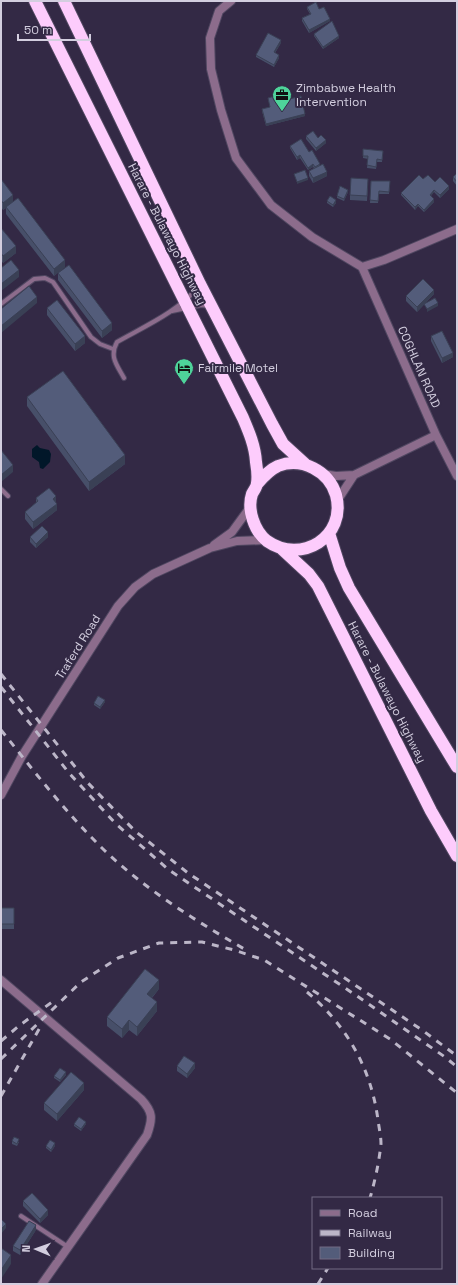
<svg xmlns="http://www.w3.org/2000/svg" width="458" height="1285" viewBox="0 0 458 1285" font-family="'Space Grotesk',sans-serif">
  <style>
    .water { fill: #011729 }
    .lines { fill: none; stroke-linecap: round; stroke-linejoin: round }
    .lane-casing { stroke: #504761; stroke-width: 6 }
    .street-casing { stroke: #504761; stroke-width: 10 }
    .highway-casing { stroke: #504761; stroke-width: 14 }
    .lane { stroke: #8c6c8c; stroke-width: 4 }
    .street { stroke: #8c6c8c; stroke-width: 8 }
    .highway { stroke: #fdccfc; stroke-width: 12 }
    .rail { stroke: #bcb6c8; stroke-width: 3; stroke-dasharray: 7 7; stroke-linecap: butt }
    .wall { fill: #474f69 }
    .shaded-wall { fill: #3a4055 }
    .building { fill: #535c7a; stroke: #3a4055 }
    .labels { text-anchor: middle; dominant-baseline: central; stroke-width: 4; stroke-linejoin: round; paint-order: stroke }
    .poi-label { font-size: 12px; fill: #d3cedf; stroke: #332945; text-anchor: start }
    .street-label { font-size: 12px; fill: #d3cedf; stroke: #332945 }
  </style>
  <rect width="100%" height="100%" fill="#332945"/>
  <!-- water -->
  <path class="water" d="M37 445 40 448 49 450 51 454 50 462 43 469 40 468 39 462 32 457V449Z"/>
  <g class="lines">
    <!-- lane casing -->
    <g class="lane-casing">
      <path id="lane" d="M1 304 34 279 45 278 53 282 91 337 100 344 113 349
        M172 311 201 305 209 306
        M124 378C117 365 109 357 117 342 145 326 178 312 199 286
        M1 489 8 496
        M21 1216 68 1247"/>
    </g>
    <!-- street casing -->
    <g class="street-casing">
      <path id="street" d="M231 1 219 11 210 38 211 69 221 110 236 158 271 205 312 237 362 267 384 260 457 229
        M362 267 436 435 457 476
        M323 474 336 476 354 475 337 501
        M354 475 436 435
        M214 545 232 532 251 506
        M1 795 22 756 118 606 135 587 153 574 210 548 237 541 266 540
        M1 980 141 1099C153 1112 153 1118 147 1135L42 1284"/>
    </g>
    <!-- highway casing -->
    <g class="highway-casing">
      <path id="highway" d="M35 1 243 418C249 432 255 446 256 462 257 468 258 477 257 483 257 487 254 490 252 494 247 509 254 531 267 541 301 565 347 537 336 495 329 471 302 457 278 466 269 470 263 477 257 484
        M64 1 200 284 272 424 283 444 305 464
        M329 533 340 568 349 588 457 767
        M282 549 309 574 318 586 431 811 457 856"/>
    </g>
    <!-- lane -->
    <use href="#lane" class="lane"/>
    <!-- street -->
    <use href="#street" class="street"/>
    <!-- highway -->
    <use href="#highway" class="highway"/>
    <!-- rail -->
    <path class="rail" d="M1 674 88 783 135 831 188 873 422 1030 457 1056
      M1 687 69 773 116 824 169 870 357 996 445 1057 457 1067
      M1 730C34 771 66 813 104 850 146 890 196 921 246 950
      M307 992C347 1026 371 1068 378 1120 379 1128 381 1136 381 1144 379 1162 375 1181 370 1198
      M1 1041 20 1025 55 1000
      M1 1059 81 982 118 958 159 943 202 942 234 950 264 960 390 1039 457 1093
      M1 1096 42 1024
      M318 1284 328 1268"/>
  </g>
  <!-- wall -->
  <path class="wall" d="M307 7 319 9 330 21 309 33 302 21V18L310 14 307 9Z
    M314 34 339 38 323 49 314 36Z
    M281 43 275 53 279 58 274 67 256 57V55Z
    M268 98 286 100 305 116 266 126 262 111V109L270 107Z
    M306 136 326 143 316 151 306 139Z
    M290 146 309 152 320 166 327 176 313 183 309 176V171L314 168 313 167 308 170 300 158 297 160 290 148Z
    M363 149 383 151 382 162H377L376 169 367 168 368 159 363 158Z
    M457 173V186L453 181V177Z
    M1 179 13 201 65 267 54 276 6 214V208L3 210 1 207Z
    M423 179 435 182 449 189 440 198 434 192 431 196 434 202 424 212 418 206 415 210 401 195V193Z
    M371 181H390L389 194H379L378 203H370Z
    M368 184 367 201 350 200V195Z
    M348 192 344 201 337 198V196Z
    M327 201 336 203 333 207 327 203Z
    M1 228 16 253 3 263 1 260Z
    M58 273 112 330 102 338 58 280Z
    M434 294 417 312 406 301V296Z
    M47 308 85 343 75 351 47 315Z
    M431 336 453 357 442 363 431 341Z
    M27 397 125 464 89 491 27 406Z
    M36 498 56 503 57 510 33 529 25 519V512L36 503Z
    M30 537H48L36 548 30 542Z
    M105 702 100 709 94 705V703Z
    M1 908H14V929H1Z
    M159 989 152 998 157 1011 137 1036 129 1030 122 1038 107 1026V1017Z
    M177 1066 195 1068 187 1078 177 1071Z
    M66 1075 60 1082 54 1078V1076Z
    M84 1090 57 1121 44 1110V1103Z
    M74 1124H86L81 1131 74 1126Z
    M12 1141 19 1142 17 1146 12 1144Z
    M46 1146H55L51 1152 46 1148Z
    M23 1201 48 1215 40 1223 23 1206Z
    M36 1230 20 1255 13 1251V1246Z"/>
  <!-- shaded-wall -->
  <path class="shaded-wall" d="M330 19V21L309 33V30Z
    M339 36V38L323 49V47Z
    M281 40V43L274 54V52Z
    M279 55V58L274 67V65Z
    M305 114V116L266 126V124Z
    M326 140V143L316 151V148Z
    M300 155V158L297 160V157Z
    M313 164V167L308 170V168Z
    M327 172V176L313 183V178Z
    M308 178V180L297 184V182Z
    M449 186V189L440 198V195Z
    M348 190V192L344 201V199Z
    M434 190V192L430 197V195Z
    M13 195V202L3 210V203Z
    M434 199V202L424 212V210Z
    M336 200V203L333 207V205Z
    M418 204V206L415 210V207Z
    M16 246V253L3 263V256Z
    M65 260V267L54 276V269Z
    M19 270V277L1 291V284Z
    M434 290V294L417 312V307Z
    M37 297V303L1 333V326Z
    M438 303V306L427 312V309Z
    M112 323V330L102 338V331Z
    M85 336V343L75 351V344Z
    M453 353V357L442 363V358Z
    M125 455V464L89 491V482Z
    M13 465V472L1 482V475Z
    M56 496V503L53 499Z
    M2 498V503H1V499Z
    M57 504V510L33 529V522Z
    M48 532V537L36 548V544Z
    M105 700V702L100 709V707Z
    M159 980V989L147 1003V994Z
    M157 1002V1011L137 1036V1027Z
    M129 1020V1030L122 1038V1029Z
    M195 1063V1068L187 1078V1074Z
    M66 1072V1075L60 1082V1080Z
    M84 1083V1090L57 1121V1114Z
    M86 1122V1124L81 1131V1129Z
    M55 1143V1146L51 1152V1150Z
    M48 1210V1215L40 1223V1219Z
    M6 1224V1228L1 1234V1229Z
    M36 1225V1230L20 1255V1250Z
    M11 1255V1264L1 1279V1270Z"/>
  <!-- building -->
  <path class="building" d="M316 2 319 9 324 7 330 19 309 30 302 18 311 14 307 7Z
    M332 21 339 36 323 47 314 34Z
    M268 33 281 40 274 52 279 55 274 65 256 55Z
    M285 93 286 100 301 96 305 114 266 124 262 109 270 107 268 98Z
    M313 131 318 138 321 135 326 140 316 148 306 136Z
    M301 139 309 152 312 150 320 164 315 167 313 164 308 168 300 155 297 157 290 146Z
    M363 149 383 151 382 160 377 159 376 167 367 165 368 156H363Z
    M323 164 327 172 313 178 309 171Z
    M305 170 308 178 297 182 294 174Z
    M457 173V182L453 177Z
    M419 175 423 179 428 175 435 182 440 177 449 186 440 195 434 190 430 195 434 199 424 210 418 204 415 207 401 193Z
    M351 178 368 179 367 196 350 195Z
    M1 179 13 195 3 203 1 200Z
    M371 181H390L389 192 379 191 378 201 370 200Z
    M340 186 348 190 344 199 337 196Z
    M330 196 336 200 333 205 327 201Z
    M18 198 65 260 54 269 6 207Z
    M1 228 16 246 3 256 1 253Z
    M11 260 19 270 1 284V268Z
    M69 265 112 323 102 331 58 273Z
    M423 279 434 290 417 307 406 296Z
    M29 286 37 297 1 326V309Z
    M435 298 438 303 427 309 424 304Z
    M57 300 85 336 75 344 47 308Z
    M442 331 453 353 442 358 431 336Z
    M63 371 125 455 89 482 27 397Z
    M1 450 13 465 1 475Z
    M49 488 56 496 53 499 57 504 33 522 25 512 38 501 36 498Z
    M42 526 48 532 36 544 30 537Z
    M98 696 105 700 100 707 94 703Z
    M1 908H14V924H1Z
    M145 969 159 980 147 994 157 1002 137 1027 129 1020 122 1029 107 1017Z
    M184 1056 195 1063 187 1074 177 1066Z
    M60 1068 66 1072 60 1080 54 1076Z
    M71 1072 84 1083 57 1114 44 1103Z
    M79 1117 86 1122 81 1129 74 1124Z
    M14 1137 19 1139 17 1144 12 1141Z
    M50 1140 55 1143 51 1150 46 1146Z
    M32 1193 48 1210 40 1219 23 1201Z
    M1 1219 6 1224 1 1229Z
    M29 1221 36 1225 20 1250 13 1246Z
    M1 1248 11 1255 1 1270Z"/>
  <!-- icons -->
  <defs>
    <g id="office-pin" transform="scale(1)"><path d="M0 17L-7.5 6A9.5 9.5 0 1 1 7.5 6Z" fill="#4ed39a" stroke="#332945"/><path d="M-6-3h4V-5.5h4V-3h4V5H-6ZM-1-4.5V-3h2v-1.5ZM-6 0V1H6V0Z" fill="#111"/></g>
    <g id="hotel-pin" transform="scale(1)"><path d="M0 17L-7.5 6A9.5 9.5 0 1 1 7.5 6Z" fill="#4ed39a" stroke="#332945"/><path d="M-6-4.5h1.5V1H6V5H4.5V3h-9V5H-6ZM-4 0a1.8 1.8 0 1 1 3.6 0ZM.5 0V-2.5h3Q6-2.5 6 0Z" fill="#111"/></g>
  </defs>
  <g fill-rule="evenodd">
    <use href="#office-pin" x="282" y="95"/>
    <use href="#hotel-pin" x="184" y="368"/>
  </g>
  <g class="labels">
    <!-- poi labels -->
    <g class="poi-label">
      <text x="296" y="88">Zimbabwe Health<tspan x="296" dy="14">Intervention</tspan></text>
      <text x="198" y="368">Fairmile Motel</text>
    </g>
    <!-- street labels -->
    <g class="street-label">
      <text transform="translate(167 234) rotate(63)">Harare - Bulawayo Highway</text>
      <text transform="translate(419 367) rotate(66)">COGHLAN ROAD</text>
      <text transform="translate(78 647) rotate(-58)">Traferd Road</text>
      <text transform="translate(387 692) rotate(63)">Harare - Bulawayo Highway</text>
    </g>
  </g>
  <!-- border -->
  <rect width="458" height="1285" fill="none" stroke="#d3cedf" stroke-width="4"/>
  <!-- legend -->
  <rect x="312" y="1197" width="130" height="72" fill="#332945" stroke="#736b83"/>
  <rect x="320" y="1210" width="20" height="6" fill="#8c6c8c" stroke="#736b83"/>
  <text x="348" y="1217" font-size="12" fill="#d3cedf">Road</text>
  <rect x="320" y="1230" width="20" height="6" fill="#bcb6c8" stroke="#736b83"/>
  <text x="348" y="1237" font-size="12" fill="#d3cedf">Railway</text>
  <rect x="320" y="1247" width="20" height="12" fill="#535c7a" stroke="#736b83"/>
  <text x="348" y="1257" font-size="12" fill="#d3cedf">Building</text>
  <!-- north arrow -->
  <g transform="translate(36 1249) rotate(272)" stroke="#332945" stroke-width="3" paint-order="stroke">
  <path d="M0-3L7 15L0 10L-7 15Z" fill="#d3cedf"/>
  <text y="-6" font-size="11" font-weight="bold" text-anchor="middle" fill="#d3cedf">N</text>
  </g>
  <!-- scale -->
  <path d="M18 34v6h72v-6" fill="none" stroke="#d3cedf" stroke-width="2"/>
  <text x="24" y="34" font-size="12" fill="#d3cedf" stroke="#332945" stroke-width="3" paint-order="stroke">50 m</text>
</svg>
